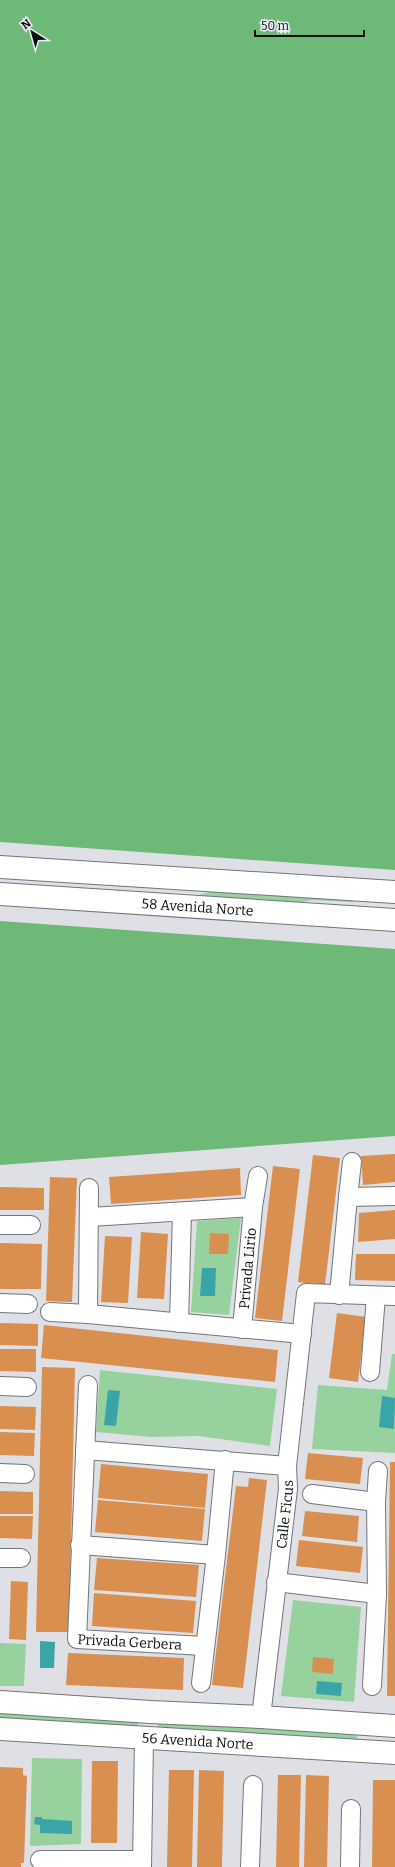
<svg xmlns="http://www.w3.org/2000/svg" width="395" height="1867" viewBox="0 0 395 1867" font-family="Bitter,serif">
  <style>
    .green { fill: #97d19d }
    .forest { fill: #6fb978 }
    .water { fill: #3aa5a8 }
    .building { fill: #d88f4f }
    .lines { fill: none; stroke-linecap: round; stroke-linejoin: round }
    .minor-casing { stroke: #73757a; stroke-width: 20 }
    .major-casing { stroke: #73757a; stroke-width: 24 }
    .minor { stroke: #fff; stroke-width: 18 }
    .major { stroke: #fff; stroke-width: 22 }
    .labels { text-anchor: middle; dominant-baseline: central; stroke-width: 3; stroke-linejoin: round; paint-order: stroke }
    .street-label { font-size: 14px; fill: #0e0f11; stroke: #ebedf3 }
  </style>
  <rect width="100%" height="100%" fill="#dee0e6"/>
  <!-- green -->
  <path class="green" d="M213 891 353 900V902L312 900 294 904 196 896Z
    M241 1218 229 1315 191 1312 197 1221Z
    M392 1354H395V1453L312 1449 318 1385 387 1390Z
    M100 1370 277 1389 270 1446 199 1436 151 1437 96 1432Z
    M293 1600 361 1607 354 1702 281 1696Z
    M0 1643 26 1644 24 1686H0Z
    M0 1710 138 1721V1726L0 1723Z
    M158 1722 354 1731 357 1735V1741L157 1728Z
    M32 1758 82 1759 81 1844 30 1846Z"/>
  <!-- forest -->
  <path class="forest" d="M0 0H395V870L0 842Z
    M0 921 395 949V1136L0 1165Z"/>
  <!-- water -->
  <path class="water" d="M202 1268H216L215 1296H200Z
    M108 1390 120 1391 116 1426 104 1425Z
    M382 1396 395 1398 394 1429 379 1427Z
    M40 1641 55 1642 54 1668H40Z
    M317 1681 342 1683 341 1696 316 1694Z
    M35 1817H42V1819L72 1821V1834L40 1833V1825L34 1824Z"/>
  <!-- building -->
  <path class="building" d="M395 1154V1182L363 1185 361 1156Z
    M313 1155 340 1158 325 1285 298 1282Z
    M273 1166 300 1169 282 1321 255 1318Z
    M240 1168 241 1195 111 1204 109 1177Z
    M50 1177 77 1178 72 1302 46 1301Z
    M0 1187 44 1188V1210H0Z
    M395 1210V1239L358 1242 359 1213Z
    M141 1232 168 1234 164 1299 137 1298Z
    M210 1233 229 1234 228 1254H209Z
    M105 1236 132 1237 128 1303 101 1302Z
    M0 1243 42 1244 41 1289H0Z
    M356 1254H395V1281L355 1280Z
    M337 1313 366 1317 358 1382 329 1378Z
    M0 1323 38 1324V1346L0 1345Z
    M44 1325 278 1350 275 1382 41 1358Z
    M0 1349H36V1372L0 1371Z
    M42 1367 75 1368 69 1632H36Z
    M0 1406 36 1407 35 1430 0 1429Z
    M0 1432 35 1433 34 1456 0 1455Z
    M308 1453 363 1458 360 1484 305 1479Z
    M390 1462H395V1696H387Z
    M101 1464 208 1474 205 1508 98 1498Z
    M249 1478 267 1480 243 1688 212 1685 236 1486 248 1487Z
    M0 1491 33 1492V1514H0Z
    M98 1500 205 1509 202 1541 95 1532Z
    M305 1511 359 1516 357 1542 302 1536Z
    M0 1516H33L32 1539 0 1538Z
    M299 1540 363 1547 360 1573 296 1566Z
    M97 1558 199 1565 196 1597 94 1590Z
    M11 1581 28 1582 26 1640 9 1639Z
    M94 1593 196 1601 193 1633 92 1626Z
    M68 1653 184 1658 183 1690 66 1685Z
    M313 1657 334 1659 333 1674 312 1672Z
    M92 1761H118L117 1843H91Z
    M0 1767 23 1768V1775L27 1776 24 1863H21V1867H0Z
    M169 1770H194L192 1867H167Z
    M199 1770 224 1771 222 1867H197Z
    M278 1775H301L299 1867H276Z
    M306 1775 329 1776 327 1867H304Z
    M373 1780H395V1867H372Z"/>
  <g class="lines">
    <!-- minor casing -->
    <g class="minor-casing">
      <g id="minor">
        <path d="M348 1197 352 1162"/>
        <path d="M90 1217 253 1207"/>
        <path d="M0 1225H31"/>
        <path d="M339 1295 348 1197 395 1196"/>
        <path d="M0 1303 28 1304"/>
        <path d="M50 1312 88 1314 302 1334"/>
        <path d="M88 1314 89 1188"/>
        <path d="M179 1323 182 1212"/>
        <path id="s1" d="M242 1329 253 1207 258 1176"/>
        <path d="M370 1372 376 1296"/>
        <path id="s2" d="M88 1385 77 1639 204 1646"/>
        <path d="M0 1386 27 1387"/>
        <path d="M85 1450 287 1466"/>
        <path d="M0 1473 25 1474"/>
        <path d="M312 1494 376 1502"/>
        <path d="M80 1545 216 1555"/>
        <path d="M0 1558H21"/>
        <path d="M276 1582 377 1594"/>
        <path d="M201 1683 216 1555 225 1460"/>
        <path d="M372 1686 377 1594 376 1502 378 1471"/>
        <path id="s3" d="M261 1717 288 1489 287 1466 306 1293 395 1296"/>
        <path d="M40 1860H142"/>
        <path d="M142 1867 144 1739"/>
        <path d="M250 1867 253 1785"/>
        <path d="M350 1867 351 1809"/>
      </g>
    </g>
    <!-- major casing -->
    <g class="major-casing">
      <g id="major">
        <path d="M0 867 395 892"/>
        <path id="s4" d="M0 894 395 920"/>
        <path d="M0 1702 150 1712 261 1717 395 1726"/>
        <path id="s5" d="M0 1729 395 1753"/>
      </g>
    </g>
    <!-- minor -->
    <use href="#minor" class="minor"/>
    <!-- major -->
    <use href="#major" class="major"/>
  </g>
  <g class="labels">
    <!-- street labels -->
    <g class="street-label">
      <text stroke="none"><textPath href="#s4" startOffset="198">58 Avenida Norte</textPath></text>
      <text stroke="none"><textPath href="#s1" startOffset="61">Privada Lirio</textPath></text>
      <text stroke="none"><textPath href="#s3" startOffset="204">Calle Ficus</textPath></text>
      <text stroke="none"><textPath href="#s2" startOffset="307">Privada Gerbera</textPath></text>
      <text stroke="none"><textPath href="#s5" startOffset="198">56 Avenida Norte</textPath></text>
    </g>
  </g>
  <!-- north arrow -->
  <g transform="translate(32 32) rotate(323)" stroke="#ebedf3" stroke-width="3" paint-order="stroke">
  <path d="M0-3L7 15L0 10L-7 15Z" fill="#0e0f11"/>
  <text y="-6" font-size="11" font-weight="bold" text-anchor="middle" fill="#0e0f11">N</text>
  </g>
  <!-- scale -->
  <path d="M255 30v6h109v-6" fill="none" stroke="#0e0f11" stroke-width="2"/>
  <text x="261" y="30" font-size="12" fill="#0e0f11" stroke="#ebedf3" stroke-width="3" paint-order="stroke">50 m</text>
</svg>
